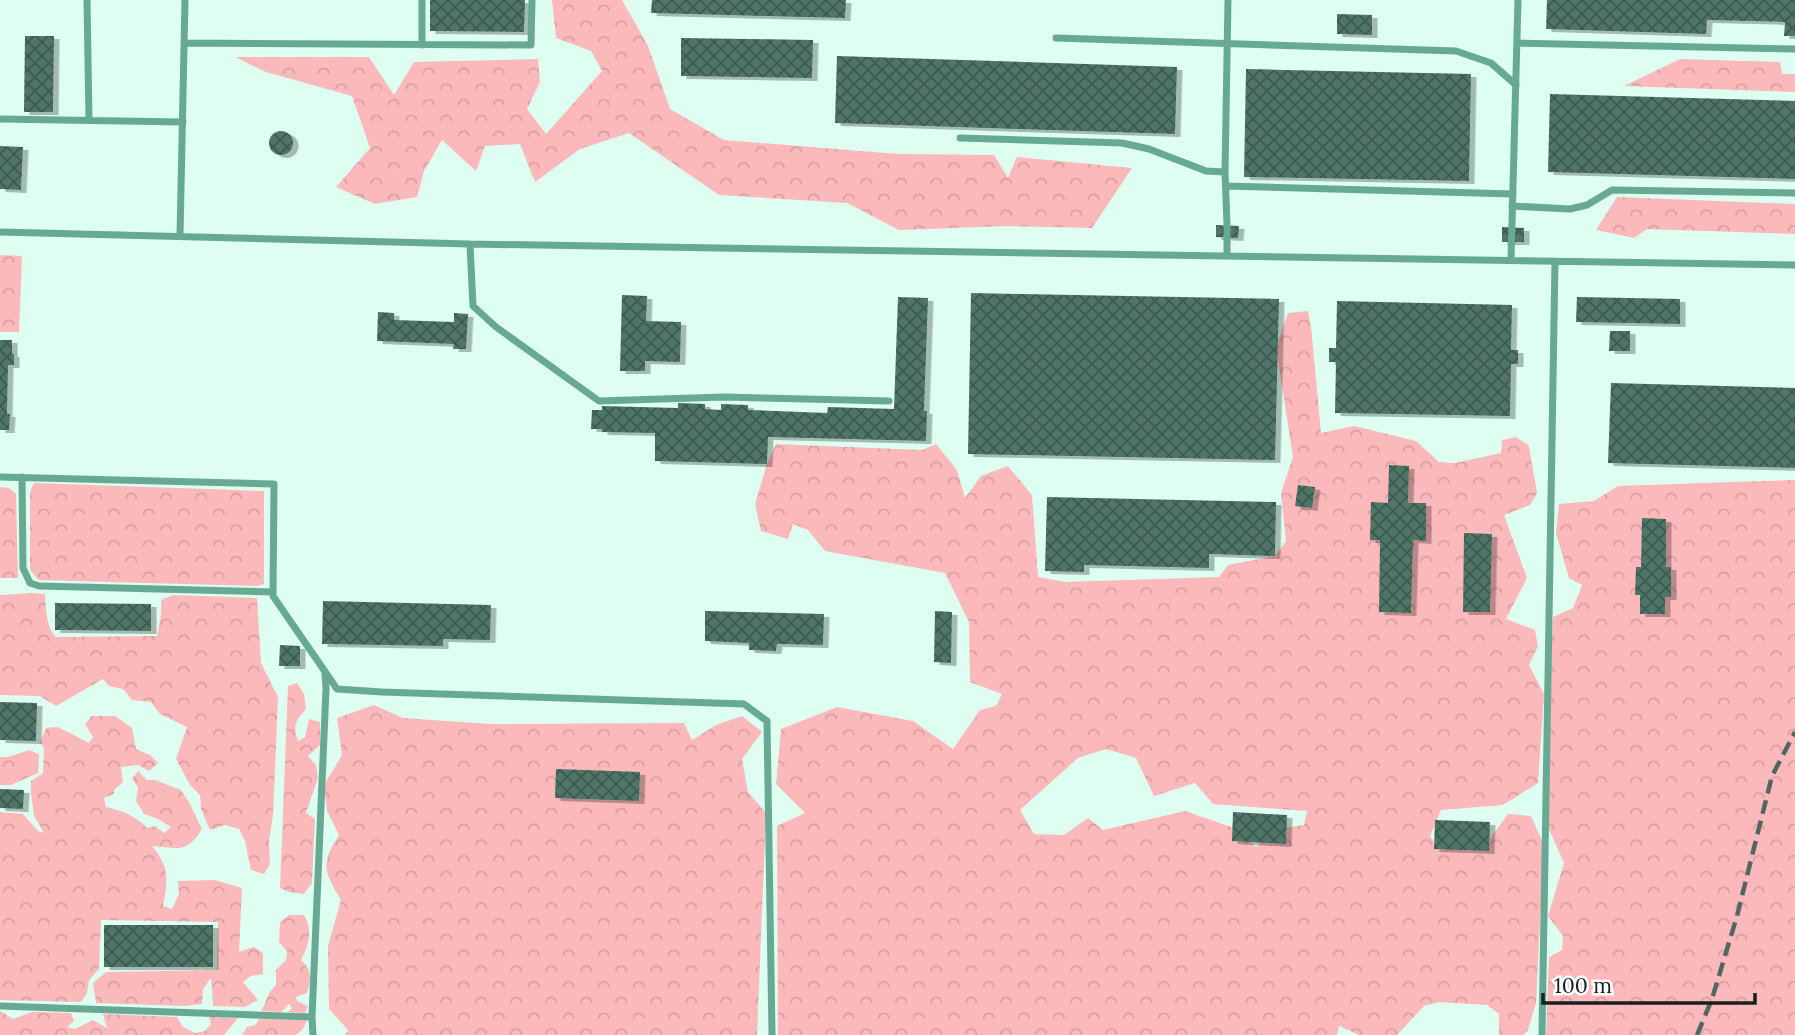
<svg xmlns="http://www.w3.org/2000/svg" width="1795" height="1035" viewBox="0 0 1795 1035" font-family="Lora,serif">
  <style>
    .forest { fill: url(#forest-crowns); fill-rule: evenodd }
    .building { fill: url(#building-cross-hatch); filter: url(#shadow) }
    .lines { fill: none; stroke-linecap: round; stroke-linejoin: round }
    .service { stroke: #67a993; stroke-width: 7 }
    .rail { stroke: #536760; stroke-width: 4.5; stroke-dasharray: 14 7; stroke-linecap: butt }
  </style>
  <defs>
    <pattern id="forest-crowns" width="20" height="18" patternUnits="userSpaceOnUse" patternTransform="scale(1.75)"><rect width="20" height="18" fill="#fcb9bb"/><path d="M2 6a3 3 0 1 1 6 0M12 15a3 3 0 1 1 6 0" fill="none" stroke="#d79fa0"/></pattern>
    <pattern id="building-cross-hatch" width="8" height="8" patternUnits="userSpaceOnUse" patternTransform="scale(1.75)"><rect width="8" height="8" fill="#507467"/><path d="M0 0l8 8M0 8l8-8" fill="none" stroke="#3e5a50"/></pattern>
    <filter id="shadow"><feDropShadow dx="5.5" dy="3" stdDeviation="0" flood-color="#0004"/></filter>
  </defs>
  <rect width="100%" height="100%" fill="#defef2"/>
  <!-- forest -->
  <path class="forest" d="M552 0H622L648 46 670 109 724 140 898 154 994 155 1008 178 1017 157 1132 168 1092 228 1007 226 899 230 847 203 719 195 629 133 580 149 535 182 520 144 485 146 476 171 442 140 424 171 417 197 375 204 336 187 370 148 352 96 266 72 235 57H369L394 95 414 62 538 59 540 82 527 109 546 134 602 71 591 51 556 38Z
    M1680 59 1780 62 1782 74H1795V92L1624 86Z
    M1617 197 1795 204V234L1647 229 1634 238 1596 230Z
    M0 255 22 256 19 332H0Z
    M1308 311 1311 326 1321 433 1354 426 1416 441 1439 462 1455 463 1501 453 1502 440 1516 437 1529 446 1537 493 1530 505 1504 515 1527 578 1506 619 1535 630 1538 646 1529 665 1544 694 1538 783 1503 805 1441 810 1430 836 1438 848H1483L1508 814 1531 816 1544 845 1536 1003 1528 1030 1523 1035H1499V1014L1487 1005 1439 1002 1424 1006 1397 1035H1359L1339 1026 1337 1035H778L777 826 805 813 776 784 781 729 837 707 913 721 953 749 980 710 996 706 1002 694 970 682 969 622 945 573 825 551 808 530 793 524 788 539 761 531 755 504 767 464 776 444 922 450 936 444 957 470 965 498 981 476 1008 466 1032 495 1038 577 1065 582 1219 577 1228 565 1275 556 1286 541 1281 493 1293 457 1276 347 1288 313ZM1106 749 1136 758 1154 796 1195 783 1213 804 1307 811 1304 825 1277 829 1256 847 1237 829 1185 811 1103 830 1088 818 1064 835 1034 834 1020 810 1078 758Z
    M1795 480V1035H1546L1549 957 1562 950 1563 936 1548 916 1564 863 1544 818 1553 617 1573 608 1582 585 1569 578 1556 533 1559 504 1594 501 1618 486Z
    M34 483 264 491V584L258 586 39 580 30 570V492Z
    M0 487 9 488 16 494 18 578H0Z
    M31 593 45 594C46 609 46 627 56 637L157 636 161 615V600L173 595 257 598 261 663 278 697 273 816 269 840 270 864 264 874 251 870 245 841 239 829 225 825 210 830 201 809 200 795 190 785 176 759 187 727 160 714 151 702 132 700 123 689 109 686 103 679 56 706 40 696 0 695V595Z
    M297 683 304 694 306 709C295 721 293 726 298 741L305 737 309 719 320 722V745L308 756 316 765 318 778 306 813 315 819 312 883 304 894 289 892 280 888 288 686Z
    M374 705 403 718 490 724 684 723 692 740 716 725 742 716 762 732 742 759 748 792 766 813 757 1035H345L348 1030 329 1009 328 946 341 900C324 872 320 864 339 835L327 811 324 785 342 755 337 718Z
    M92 716H115L132 728 136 749 150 755 158 763 149 771 138 765 121 767 123 782 114 790V794L104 798 106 807C123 811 136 816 147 828L155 826 164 833 171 827 158 819 144 814 136 801 138 787 132 779 138 771 147 780H155L181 790 190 804 202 829C187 854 178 848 152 846 170 867 168 881 163 906L172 909 179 894 178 881 215 880 242 888 239 952 254 947 263 953V974L251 976 243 982 258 1000 245 1007 213 1006 211 978 203 989 202 1004 185 1006 96 1003 93 983 106 972 217 970 218 922 101 920 99 969 89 980 87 993 81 1002 0 1000V812L23 814 38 831 44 833 34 816 31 793V781L43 773 44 748 40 743 46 728 58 727 89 743 93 737 85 724Z
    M29 750 39 754 38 773 11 785H0V757H8Z
    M289 915H304C313 930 309 945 301 960 313 972 311 978 307 993L296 997 297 1001 308 1006 305 1013 288 1012 292 1008 289 1004 281 1012 261 1011C268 1000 266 994 276 985V970L286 960 287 951 279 942 280 922Z
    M0 1011 13 1019 32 1012 71 1013 74 1021 67 1027 75 1029 93 1020 107 1028 103 1014 177 1017 183 1027 195 1033 205 1031 211 1024 209 1017 238 1018 224 1035H0Z
    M259 1019 307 1020 303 1029 296 1035H242L247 1027 255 1025Z"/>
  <!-- building -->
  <path class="building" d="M430 0H525L524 32 430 31Z
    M652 0H846L845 18 651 13Z
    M1547 0H1795V36H1784L1785 22 1707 20 1706 34 1546 29Z
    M1337 14 1372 15V35L1337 34Z
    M25 36H54L53 112H24Z
    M681 38 813 40 812 78 681 76Z
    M837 56 1177 67 1175 134 835 123Z
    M1246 69 1471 74 1469 181 1244 177Z
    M1550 94 1795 101V179L1548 172Z
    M269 143a12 12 0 1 1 24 0a12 12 0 1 1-24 0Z
    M0 146 23 147 21 190 0 189Z
    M1216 225 1239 226 1238 238 1216 237Z
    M1502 227 1524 228V242H1502Z
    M971 293 1279 299 1275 460 968 454Z
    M622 295 647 296 646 321 681 322 680 362 645 361V371H620Z
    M898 297 928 298 924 411H927L926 441 768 437 767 464 655 461V433L602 432V429H591L592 410H602V406L678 408V403L705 404V409L721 410V404L748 405V410L827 413 828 407 894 409Z
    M1577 297 1680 299V324L1576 322Z
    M1337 301 1512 305 1511 350H1518V364H1511L1510 416 1335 413 1336 362H1329V348H1336Z
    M378 312 394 313V320L454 322V313L468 314 466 349H453L454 344 377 341Z
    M1610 331H1630V351H1609Z
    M0 340H12V354H14V365H8L7 414H10L9 430H0Z
    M1611 383 1795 388V468L1608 463Z
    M1389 465 1409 466 1408 503H1426V541L1413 540 1411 613 1379 612 1380 540H1370L1371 502 1388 503Z
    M1298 485 1315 487 1312 508 1295 506Z
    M1047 497 1276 502 1275 556 1209 554V568L1084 565V572L1045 571Z
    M1642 518 1666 519V567H1671V597H1665V614H1640V595H1635L1636 567H1641Z
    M1464 533 1492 534 1490 612H1463Z
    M323 601 491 605 490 640 443 639V646L322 644Z
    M55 603 151 604V631L55 630Z
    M705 611 824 614 823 645 777 644 776 651 749 650V643L705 641Z
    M935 611 952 612 951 663 934 662Z
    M280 645 300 646V666H279Z
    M0 702 37 703 36 741 0 740Z
    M556 769 640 772 639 801 555 798Z
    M0 789 24 790 23 809 0 808Z
    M1233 812 1287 815 1286 844 1232 841Z
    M1435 820 1490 822 1489 851 1434 849Z
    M104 925H213V967H104Z"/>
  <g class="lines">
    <!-- service -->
    <path class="service" d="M87 0 89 120
      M422 0V45
      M1056 38 1456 51 1491 63 1516 85
      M184 43 531 45 532 0
      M1517 43 1795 49
      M0 119 183 122
      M960 138 1122 143 1149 149 1206 171 1225 172
      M1226 186 1513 194
      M1512 206 1570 209 1587 205 1612 190 1795 193
      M0 232 470 244 1795 265
      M180 235 185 0
      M470 244 473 306 496 327 599 401 724 397 889 401
      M1227 255V225L1225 172 1228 0
      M1511 260 1518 0
      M0 477 274 484 273 596 337 689 382 692 744 704 767 721 772 1035
      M22 477 23 568 30 583 39 586 273 592
      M0 1006 312 1017 326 689 325 672
      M312 1017 313 1035
      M1542 1035 1555 261"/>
    <!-- rail -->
    <path class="rail" d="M1697 1035 1712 999 1737 916 1772 776 1795 732"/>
  </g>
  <!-- scale -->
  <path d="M1543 993v10h212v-10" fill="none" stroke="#13221d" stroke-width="3.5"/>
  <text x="1554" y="993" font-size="21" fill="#13221d" stroke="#ffffff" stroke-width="5" paint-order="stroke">100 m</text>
</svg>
